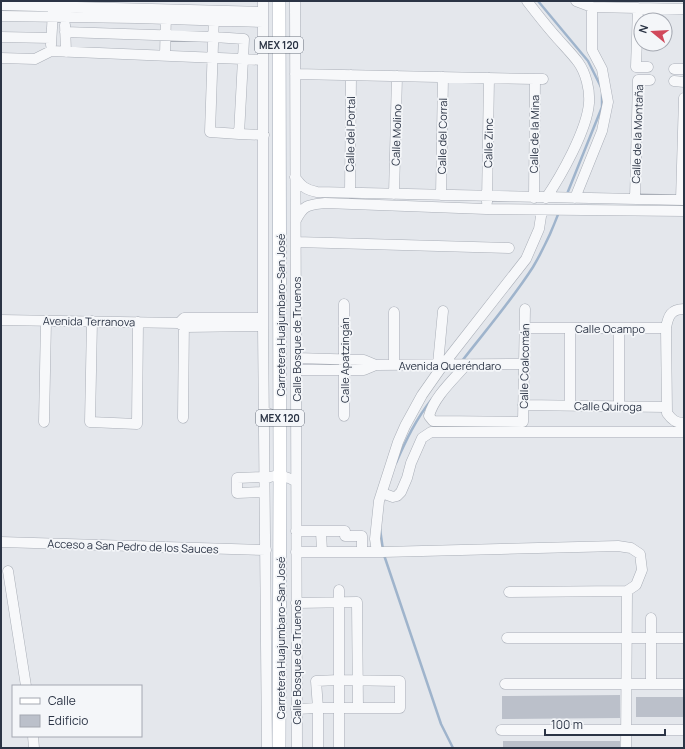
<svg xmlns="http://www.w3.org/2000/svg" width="685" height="749" viewBox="0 0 685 749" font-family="Manrope,sans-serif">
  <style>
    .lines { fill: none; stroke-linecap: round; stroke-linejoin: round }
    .stream { stroke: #9fb4cc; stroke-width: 2.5 }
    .building { fill: #bbc0ca }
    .minor-casing { stroke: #a9aeb7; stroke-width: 11 }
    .major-casing { stroke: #a3abb8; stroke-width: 14 }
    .minor { stroke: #f7f8fa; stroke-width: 10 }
    .major { stroke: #fff; stroke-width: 13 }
    .labels { text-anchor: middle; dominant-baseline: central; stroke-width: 3.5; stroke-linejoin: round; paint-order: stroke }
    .shield { fill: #f4f6f9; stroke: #676e7b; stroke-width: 1 }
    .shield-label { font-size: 10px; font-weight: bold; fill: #2b3445 }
    .street-label { font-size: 11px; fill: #2b3445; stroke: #f4f6f9 }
  </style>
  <rect width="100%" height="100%" fill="#e4e7ec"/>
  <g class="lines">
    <!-- stream -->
    <path class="stream" d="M538 1 588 61 601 87
      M567 194 602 107V94
      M462 361C486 330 512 300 533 267 543 250 552 231 559 212
      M396 463C406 440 416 419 432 399
      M380 529 383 550
      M384 555 441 724 453 748"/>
  </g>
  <!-- building -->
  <path class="building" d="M620 695V718L502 719V696Z
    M636 697H684V717H636Z
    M503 741H620V748H503Z"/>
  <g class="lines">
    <!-- minor casing -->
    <g class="minor-casing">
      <path id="minor" d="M263 1V326L267 748
        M295 1 297 748
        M527 1C537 14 547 27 558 39 565 47 572 54 578 62 586 73 590 90 589 103 587 130 561 176 546 198
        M576 1 592 7 684 9
        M1 5 263 12
        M638 8 636 67H648
        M214 15 210 132 239 134
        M1 16 136 18 263 22
        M65 25 66 52
        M1 37 51 38
        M51 45 53 11
        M165 55 166 14
        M1 58 35 59 51 51 243 59 244 39 214 37 65 32
        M263 60 243 59 239 134 264 135
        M674 69H684
        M295 74 535 79
        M674 81 684 82
        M295 177C301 186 306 190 317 192L684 200
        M350 193 351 75
        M394 194 397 76
        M441 195 443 77
        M534 198 535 79H543
        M575 198 602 131 608 102 602 69 592 50V7
        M635 199 638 80H650
        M681 200 684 98
        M487 202 489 78
        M296 220C304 204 309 205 325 203L486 209 684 211
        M296 242 509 248
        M344 304V416
        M684 309C671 309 668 316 666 328L667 413C672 420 676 423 684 423
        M394 312V365
        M1 320 178 323 185 327 263 326
        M92 321 90 422 137 424 138 322
        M180 322 184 318H263
        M525 328H666
        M619 328V406
        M296 358 364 360 376 365
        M438 364 443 311
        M466 365C453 380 434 397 429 416L433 421 523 422 525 309
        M296 370H364L376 365 524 364
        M523 405 666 407
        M570 405V328
        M264 411C275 418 284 418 296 414
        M183 418 184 318
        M44 422 46 321
        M264 477 237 478V493L264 492
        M264 479C276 474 284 475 295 481
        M382 493 393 497 397 496 401 492 407 478 411 463 422 438 431 432H684
        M296 531H345V536H362V552
        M321 531 322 552
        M1 542 266 550
        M296 552H383L618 546 631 548 640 554 642 570 636 585 627 591 626 748
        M377 552 375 539 379 501 398 442 405 426 422 395 443 365 526 259 539 229 542 210
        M8 571 26 686
        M509 592 627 591
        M296 603 357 602 358 708
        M651 618V684
        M507 638H684
        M505 684H684
        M296 709 318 708V748
        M501 730H684
        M33 736 34 748
        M339 748V680L400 681V708C372 708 345 708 318 708L316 681 339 680V590"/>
    </g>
    <!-- major casing -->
    <g class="major-casing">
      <path id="major" d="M279 1 280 475 279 748"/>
    </g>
    <!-- minor -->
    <use href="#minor" class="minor"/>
    <!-- major -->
    <use href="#major" class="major"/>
  </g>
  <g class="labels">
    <!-- shield labels -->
    <g class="shield">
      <rect x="255" y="37" width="48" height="16" rx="3"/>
      <rect x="256" y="410" width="48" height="16" rx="3"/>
    </g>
    <g class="shield-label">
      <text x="279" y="45">MEX 120</text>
      <text x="280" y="418">MEX 120</text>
    </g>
    <!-- street labels -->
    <g class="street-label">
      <text transform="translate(350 134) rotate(-89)">Calle del Portal</text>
      <text transform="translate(534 134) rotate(-89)">Calle de la Mina</text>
      <text transform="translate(637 134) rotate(-88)">Calle de la Montaña</text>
      <text transform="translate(396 135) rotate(-88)">Calle Molino</text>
      <text transform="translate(442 136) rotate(-89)">Calle del Corral</text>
      <text transform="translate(488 143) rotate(-89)">Calle Zinc</text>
      <text transform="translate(280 315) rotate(-90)">Carretera Huajumbaro-San José</text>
      <text transform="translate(89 321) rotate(1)">Avenida Terranova</text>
      <text x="610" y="328">Calle Ocampo</text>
      <text transform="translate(296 339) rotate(-90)">Calle Bosque de Truenos</text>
      <text transform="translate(344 360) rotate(-90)">Calle Apatzingán</text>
      <text x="450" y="365">Avenida Queréndaro</text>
      <text transform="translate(524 366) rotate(-89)">Calle Coalcomán</text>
      <text transform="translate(608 406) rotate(1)">Calle Quiroga</text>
      <text transform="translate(133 546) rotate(2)">Acceso a San Pedro de los Sauces</text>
      <text transform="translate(280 638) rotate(-90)">Carretera Huajumbaro-San José</text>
      <text transform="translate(296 662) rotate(-90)">Calle Bosque de Truenos</text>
    </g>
  </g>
  <!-- border -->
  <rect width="685" height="749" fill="none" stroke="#2b3445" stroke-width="4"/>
  <!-- legend -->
  <rect x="12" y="685" width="130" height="52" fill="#f4f6f9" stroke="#a4a8b1"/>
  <rect x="20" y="698" width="20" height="6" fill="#ffffff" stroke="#a4a8b1"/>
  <text x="48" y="705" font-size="12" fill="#2b3445">Calle</text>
  <rect x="20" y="715" width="20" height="12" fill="#bbc0ca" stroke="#a4a8b1"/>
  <text x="48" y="725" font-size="12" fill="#2b3445">Edificio</text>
  <!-- north arrow -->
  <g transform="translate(653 32) rotate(288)"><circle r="19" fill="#f4f6f9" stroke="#a4a8b1"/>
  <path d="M0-3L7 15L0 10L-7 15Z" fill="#d1495b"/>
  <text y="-6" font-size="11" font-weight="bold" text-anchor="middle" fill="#2b3445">N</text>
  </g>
  <!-- scale -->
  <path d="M545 729v6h120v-6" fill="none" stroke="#2b3445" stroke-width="2"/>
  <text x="551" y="729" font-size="12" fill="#2b3445" stroke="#f4f6f9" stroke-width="3" paint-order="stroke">100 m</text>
</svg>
